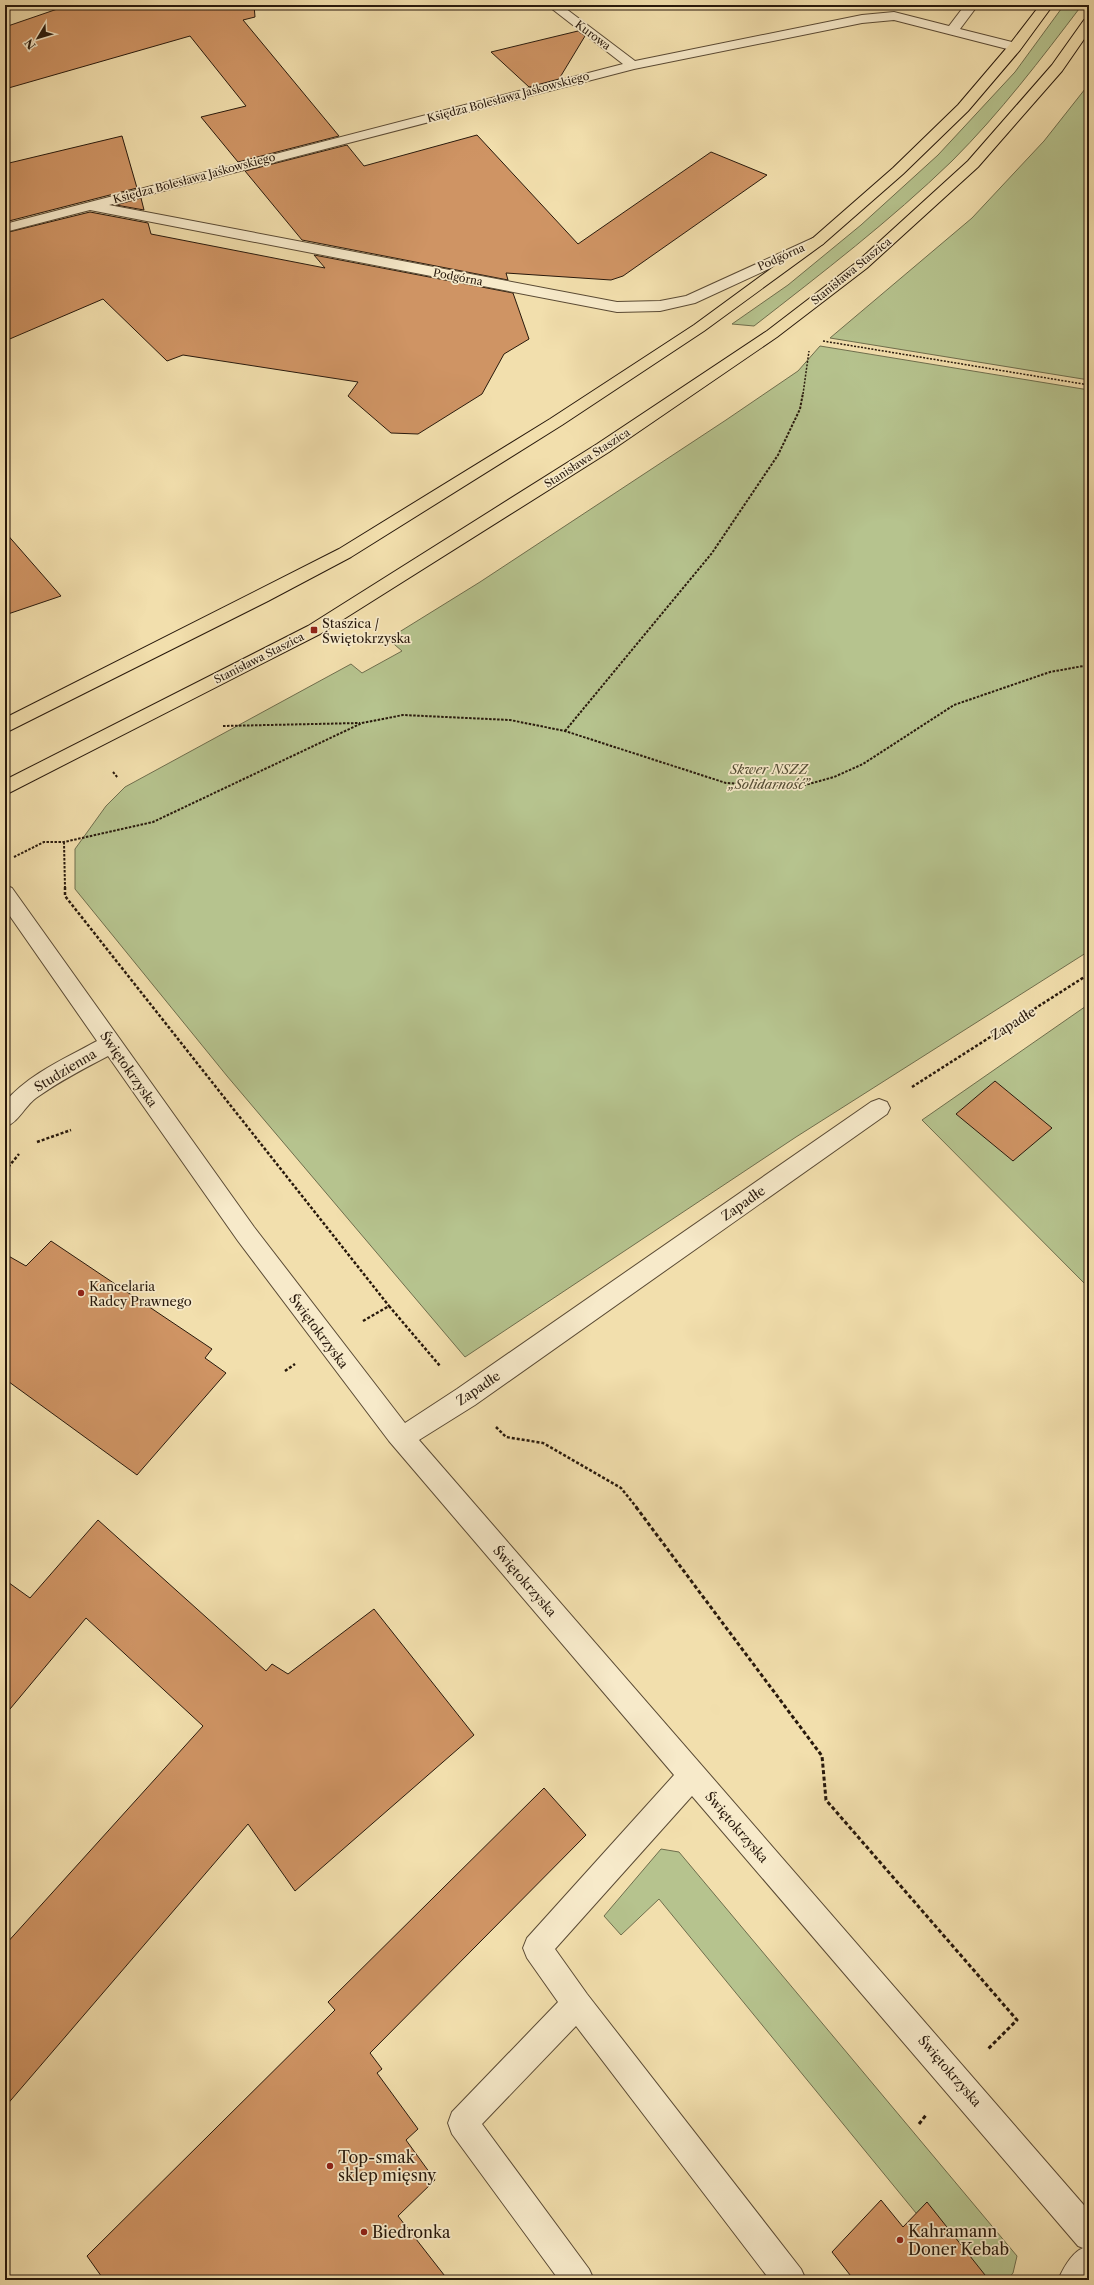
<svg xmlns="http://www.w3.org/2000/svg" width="1094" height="2285" viewBox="0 0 1094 2285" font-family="'Libre Caslon Text',serif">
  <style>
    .green { fill: #b6c38e; stroke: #6f6e4d }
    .building { fill: #cf9464; stroke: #28190c }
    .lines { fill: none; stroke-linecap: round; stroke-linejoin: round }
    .minor-casing { stroke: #5a4a34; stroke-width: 2 }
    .major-casing { stroke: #28190c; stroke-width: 2 }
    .path-far3 { stroke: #28190c; stroke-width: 1.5; stroke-dasharray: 2 1.5; stroke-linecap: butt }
    .path-far2 { stroke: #28190c; stroke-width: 2; stroke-dasharray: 2.5 1.5; stroke-linecap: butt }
    .path-far1 { stroke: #28190c; stroke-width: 2.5; stroke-dasharray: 3 2; stroke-linecap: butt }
    .path { stroke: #28190c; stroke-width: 3; stroke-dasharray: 4 2.5; stroke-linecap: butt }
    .minor { fill: #f7eaca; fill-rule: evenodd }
    .major { fill: #f2dfad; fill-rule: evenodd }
    .poi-dot { fill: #8f2418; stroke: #f7eaca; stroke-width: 1.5 }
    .labels { text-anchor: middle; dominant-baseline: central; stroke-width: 3.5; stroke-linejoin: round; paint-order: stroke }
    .far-street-label { font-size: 11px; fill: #28190c; stroke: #f7eaca }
    .poi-label { font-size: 13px; fill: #28190c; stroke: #f7eaca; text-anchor: start }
    .park-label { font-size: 13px; font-style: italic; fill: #534c33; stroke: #f7eaca }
    .street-label { font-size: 13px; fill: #28190c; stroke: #f7eaca }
    .near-poi-label { font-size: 16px; fill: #28190c; stroke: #f7eaca; text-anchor: start }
  </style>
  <rect width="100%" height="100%" fill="#f2dfad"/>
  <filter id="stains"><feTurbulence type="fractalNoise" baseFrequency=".005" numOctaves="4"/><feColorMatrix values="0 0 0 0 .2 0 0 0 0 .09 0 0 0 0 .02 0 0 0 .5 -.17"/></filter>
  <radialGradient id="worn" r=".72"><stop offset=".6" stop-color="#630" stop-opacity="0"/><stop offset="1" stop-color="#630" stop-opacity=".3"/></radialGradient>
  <!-- green -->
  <path class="green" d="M1064 5H1082C1041 59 1000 113 952 161 890 221 822 273 754 326L732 324 788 285 861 225 938 155 1015 72Z
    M1089 84V380L830 338 972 218 1044 141Z
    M820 346 1089 390V951L796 1137 465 1357 227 1076 75 889V849L106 806 125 787 351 664 362 673 402 651 388 639 480 582 726 420 798 371Z
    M1089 1004V1288L922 1120Z
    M661 1849 679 1852 1017 2256 1013 2273 1007 2280H978L916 2213 659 1899 621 1935 604 1916Z"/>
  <!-- building -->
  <path class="building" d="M69 5H254L255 17 243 20 339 136 238 162 201 117 246 106 190 36 5 89V27Z
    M578 31 585 36 559 79 529 87 491 52Z
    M477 135 578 244 711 152 767 175 623 276 611 280 506 273 508 280 302 240 245 171 347 145 364 166Z
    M122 136 137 188 5 222V164Z
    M141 198 144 210 116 205Z
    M90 212 148 223 151 234 325 268 314 255 513 293 529 339 504 354 482 394 418 434 391 433 348 396 358 382 183 355 167 361 103 299 5 341V233Z
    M5 532 61 596 5 615Z
    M995 1081 1052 1128 1013 1161 956 1114Z
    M51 1241 212 1349 205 1358 226 1373 137 1475 5 1379V1254L26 1266Z
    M98 1520 266 1671 272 1664 288 1674 374 1609 474 1735 295 1891 248 1824 5 2107V1945L203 1726 86 1618 5 1715V1580L30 1598Z
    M544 1788 586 1835 370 2053 382 2069 377 2073 418 2129 406 2140 435 2180 398 2216 448 2280H104L87 2256 335 2010 328 2002Z
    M881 2200 903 2227 927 2202 989 2280H854L832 2252Z"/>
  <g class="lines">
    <!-- minor casing -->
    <g class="minor-casing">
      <path id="minor" d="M547 5H561L635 61 862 15 894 12 949 26 965 5H978L960 29 1020 44 1022 47 1015 51 894 20 862 23 634 69 109 205 617 302 660 301 686 296 813 238 818 237 825 241 823 244 695 303 660 311 617 312 90 210 5 232V224L623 64Z
        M5 885 12 888 254 1227 405 1423 457 1389 871 1102 879 1099 887 1102 890 1108 887 1114 475 1405 419 1440 1089 2211V2280H1058C1063 2269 1071 2253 1083 2248L1078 2246 692 1796 555 1949 587 1994 801 2269 806 2280H770L576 2026 482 2124 589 2269 594 2280H559L452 2134 448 2123 452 2112 558 2002 527 1958 523 1948 527 1938 674 1775 389 1441 238 1241 108 1056C83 1069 58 1082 36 1098 24 1107 19 1122 5 1127V1102C29 1074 64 1059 97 1041L5 909Z"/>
    </g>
    <!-- major casing -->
    <g class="major-casing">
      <path id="major" d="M1040 5H1053L1020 50 968 111 903 174 823 244 704 331 562 425 351 557 268 601 5 733V718L339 549 550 419 694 325 813 238 893 168 958 105 1010 44Z
        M1089 19V32L1062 71 978 167 867 268 777 337 609 452 320 634 5 795V780L308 626 597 444 767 331 857 262 968 161 1052 65 1084 20Z"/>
    </g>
    <!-- path-far3 -->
    <path class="path-far3" d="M823 341 1089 385
      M803 394 809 351"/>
    <!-- path-far2 -->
    <path class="path-far2" d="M223 726 360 723
      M565 731 712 553 778 455 800 409 803 393
      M113 772 118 778
      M64 842 65 888
      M14 857 44 842H64L153 822 362 723 403 715 510 720 565 731 726 783 798 787 834 777 863 764 954 705 1050 672 1089 665"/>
    <!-- path-far1 -->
    <path class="path-far1" d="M65 887V896L389 1306
      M912 1087 1089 974
      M37 1142 71 1130
      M5 1171 19 1154
      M363 1321 389 1306 440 1366
      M285 1371 295 1364
      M496 1427 506 1437 543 1443 621 1488 637 1508"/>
    <!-- path -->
    <path class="path" d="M636 1507 822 1756 826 1800 1017 2020 987 2050
      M919 2124 926 2115"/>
    <!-- minor -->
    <use href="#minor" class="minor"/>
    <!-- major -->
    <use href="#major" class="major"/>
  </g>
  <!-- markers -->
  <g class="poi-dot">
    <rect x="310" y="626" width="8" height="8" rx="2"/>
    <circle cx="81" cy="1293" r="4"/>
    <circle cx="330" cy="2166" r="4"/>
    <circle cx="364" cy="2232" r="4"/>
    <circle cx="900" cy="2240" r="4"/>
  </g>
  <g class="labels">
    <!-- far-street labels -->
    <g class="far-street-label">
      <text transform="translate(593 35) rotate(37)">Kurowa</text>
      <text transform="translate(508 97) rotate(-15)">Księdza Bolesława Jaśkowskiego</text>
      <text transform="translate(194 178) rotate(-15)">Księdza Bolesława Jaśkowskiego</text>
      <text transform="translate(781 257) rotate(-24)">Podgórna</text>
      <text transform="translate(851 271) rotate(-39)">Stanisława Staszica</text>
      <text transform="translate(458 277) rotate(11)">Podgórna</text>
      <text transform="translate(587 458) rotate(-33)">Stanisława Staszica</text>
      <text transform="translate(259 658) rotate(-27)">Stanisława Staszica</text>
    </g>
    <!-- poi labels -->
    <g class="poi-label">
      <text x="322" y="623">Staszica /<tspan x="322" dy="15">Świętokrzyska</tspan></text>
      <text x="89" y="1286">Kancelaria<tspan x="89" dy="15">Radcy Prawnego</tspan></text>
    </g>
    <!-- park labels -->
    <g class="park-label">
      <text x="769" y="769">Skwer NSZZ<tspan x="769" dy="15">„Solidarność”</tspan></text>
    </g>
    <!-- street labels -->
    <g class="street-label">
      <text transform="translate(1013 1023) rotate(-32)">Zapadłe</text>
      <text transform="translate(129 1069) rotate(55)">Świętokrzyska</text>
      <text transform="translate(65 1070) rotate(-31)">Studzienna</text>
      <text transform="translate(743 1203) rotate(-35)">Zapadłe</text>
      <text transform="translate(319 1331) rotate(53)">Świętokrzyska</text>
      <text transform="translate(478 1388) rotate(-34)">Zapadłe</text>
      <text transform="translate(525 1581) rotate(49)">Świętokrzyska</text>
      <text transform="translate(737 1827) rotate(49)">Świętokrzyska</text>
      <text transform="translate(950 2071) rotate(49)">Świętokrzyska</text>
    </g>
    <!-- near-poi labels -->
    <g class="near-poi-label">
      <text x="338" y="2157">Top-smak<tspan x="338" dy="18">sklep mięsny</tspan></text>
      <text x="908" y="2231">Kahramann<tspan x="908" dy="18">Doner Kebab</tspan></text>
      <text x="372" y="2232">Biedronka</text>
    </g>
  </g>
  <!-- margin -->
  <rect width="1094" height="2285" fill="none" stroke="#f2dfad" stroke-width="20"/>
  <rect x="6" y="6" width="1082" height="2273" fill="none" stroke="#28190c" stroke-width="2"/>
  <rect x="10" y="10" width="1074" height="2265" fill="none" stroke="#28190c"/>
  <!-- north arrow -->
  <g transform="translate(38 38) rotate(232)" stroke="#f7eaca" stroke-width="3" paint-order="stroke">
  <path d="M0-3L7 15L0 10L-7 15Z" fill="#28190c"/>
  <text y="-6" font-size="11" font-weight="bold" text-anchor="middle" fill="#28190c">N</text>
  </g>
  <rect width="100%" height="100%" filter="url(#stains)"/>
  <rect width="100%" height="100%" fill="url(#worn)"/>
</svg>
